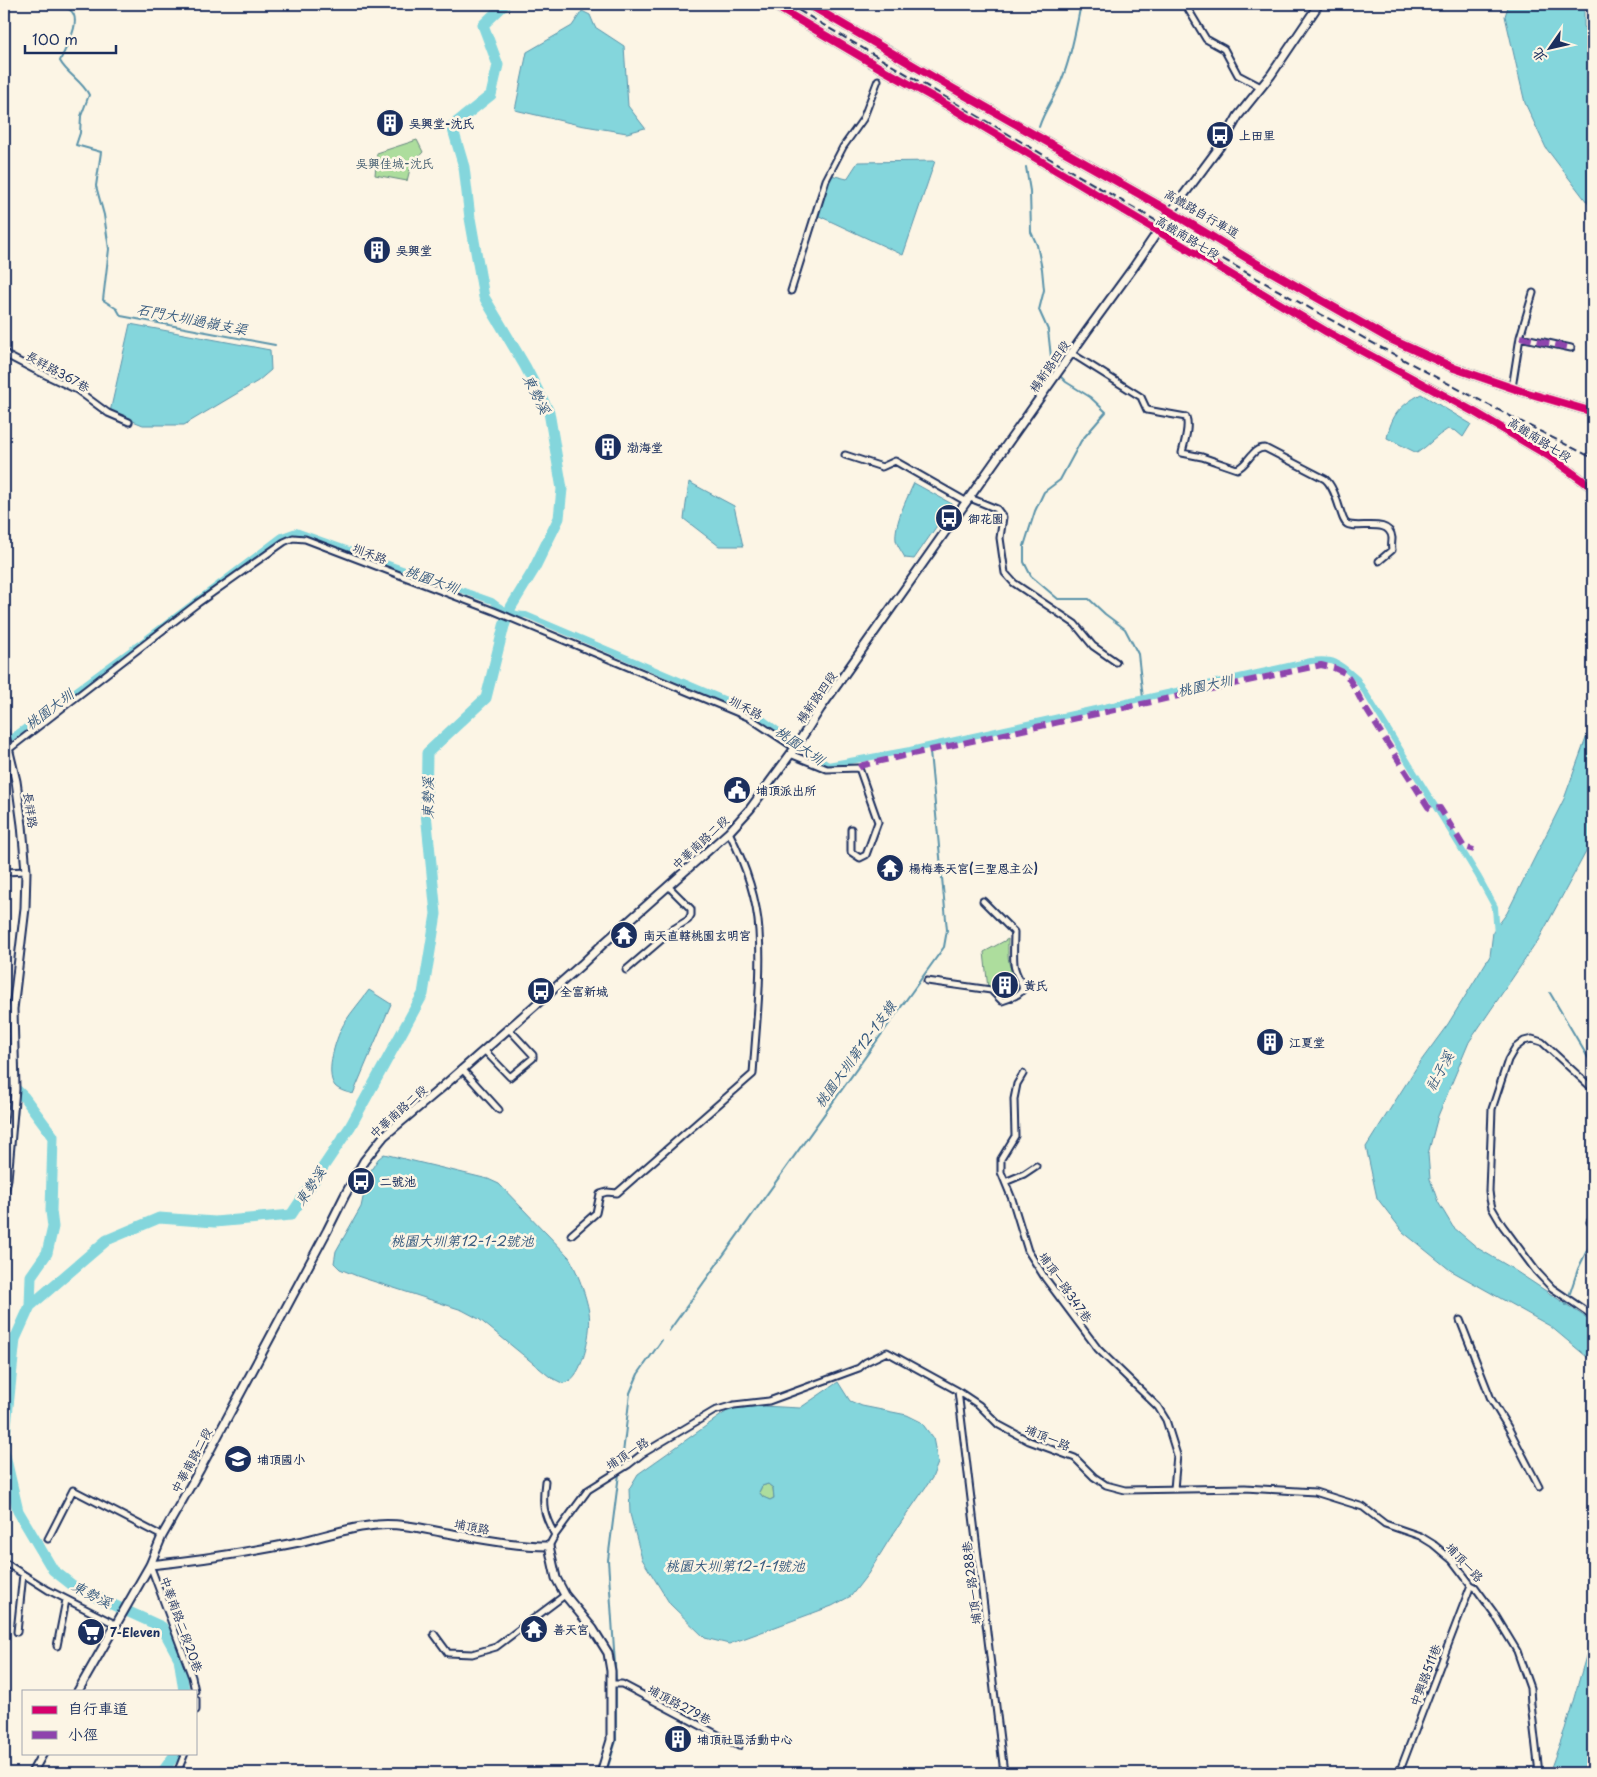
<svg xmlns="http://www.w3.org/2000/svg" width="1597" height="1777" viewBox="0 0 1597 1777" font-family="'Playpen Sans','LXGW WenKai TC',sans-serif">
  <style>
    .green { fill: #addd9d; stroke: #64867e }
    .water { fill: #84d6dc; stroke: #5a93aa; fill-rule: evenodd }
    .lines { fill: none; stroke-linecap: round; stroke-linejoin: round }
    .stream { stroke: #5a93aa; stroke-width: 2 }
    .canal { stroke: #84d6dc; stroke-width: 6 }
    .river { stroke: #84d6dc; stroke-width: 11 }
    .street-casing { stroke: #1b2f5e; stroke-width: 9 }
    .secondary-casing { stroke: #1b2f5e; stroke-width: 11 }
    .primary-casing { stroke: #1b2f5e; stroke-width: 11 }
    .street { stroke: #fcf5e5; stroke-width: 5 }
    .secondary { stroke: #fcf5e5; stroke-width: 7 }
    .primary { stroke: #f9e181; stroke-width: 8 }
    .rail { stroke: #1b2f5e; stroke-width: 2; stroke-dasharray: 8 4; stroke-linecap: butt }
    .quiet { stroke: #8e44ad; stroke-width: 6; stroke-dasharray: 12 6; stroke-linecap: butt }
    .cycleway-casing { stroke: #fcf5e5; stroke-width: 11 }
    .cycleway { stroke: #d6006c; stroke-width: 8 }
    .labels { text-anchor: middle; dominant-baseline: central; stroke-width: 5; stroke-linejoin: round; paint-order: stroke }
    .poi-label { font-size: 12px; font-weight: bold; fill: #1b2f5e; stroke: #fcf5e5; text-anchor: start }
    .park-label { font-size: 12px; fill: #405a6e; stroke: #fcf5e5 }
    .street-label { font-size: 12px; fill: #1b2f5e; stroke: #fcf5e5 }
    .water-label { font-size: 14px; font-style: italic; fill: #35597e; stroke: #fcf5e5 }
  </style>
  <rect width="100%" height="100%" fill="#fcf5e5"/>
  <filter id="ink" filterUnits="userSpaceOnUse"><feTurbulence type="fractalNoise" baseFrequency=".02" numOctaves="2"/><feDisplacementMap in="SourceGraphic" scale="10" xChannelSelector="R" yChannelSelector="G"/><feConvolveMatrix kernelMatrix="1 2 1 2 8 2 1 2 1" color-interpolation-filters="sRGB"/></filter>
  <g filter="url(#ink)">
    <!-- green -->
    <path class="green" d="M417 140 423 152 411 165 407 181 375 175 377 153Z
      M1008 939C1008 949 1007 960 1011 969 1013 977 1018 981 1018 989L1012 995 1000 997 988 989 984 952Z
      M768 1484 773 1488 774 1498 770 1500 763 1497 759 1492 762 1486Z"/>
    <!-- water -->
    <path class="water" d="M1509 4H1584V26L1593 51V210L1546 148 1525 103 1505 16Z
      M582 11 590 15 595 27 624 46 628 106 645 128 627 133 579 125 515 110 527 52 572 26Z
      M935 161 903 255 817 215 831 175 847 179 858 162Z
      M130 324 270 350 271 370 258 381 184 425H143L110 412Z
      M1421 394 1471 424 1463 437 1456 431 1448 429C1436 436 1428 446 1417 453L1387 438C1392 414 1400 406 1421 394Z
      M689 482 734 506 743 546H719L684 519Z
      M914 483 952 504 914 559 905 558C903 553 897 546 896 540 894 524 907 498 914 483Z
      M1593 719V839L1539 939 1469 1042 1438 1116 1428 1154 1430 1179 1438 1202 1453 1227 1479 1249 1508 1266 1593 1322V1362L1550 1326 1450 1270 1403 1232 1377 1198 1366 1147 1418 1065 1448 1024 1490 956 1493 932 1507 913 1564 799Z
      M369 990 391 1004 353 1094C347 1092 340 1091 335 1086 324 1073 337 1034 345 1022 352 1011 361 1001 369 990Z
      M384 1154 488 1179 499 1184 569 1257C577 1271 586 1295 589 1312 592 1328 584 1372 569 1381 567 1382 564 1383 562 1383L550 1377 479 1319 462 1310 357 1276 340 1269 334 1263 336 1251 361 1207 368 1175 378 1159Z
      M838 1382 850 1401 862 1406 907 1415 921 1422 933 1438 938 1463 932 1478 889 1540 868 1574 851 1596 832 1606 729 1644 705 1638 670 1604 642 1559 630 1514 629 1489 638 1474 730 1409 762 1406 800 1408ZM768 1484 773 1488 774 1498 770 1500 763 1497 759 1492 762 1486Z
      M1593 1632V1773H1549L1565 1729Z"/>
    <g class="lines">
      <!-- stream -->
      <path class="stream" d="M47 4C54 6 64 6 70 10 84 20 64 50 60 61 67 74 82 81 89 95L81 116 80 133 76 145 101 152 96 186 104 215 109 249 103 300 117 309 121 316 275 345
        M1039 127C1045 108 1056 96 1062 79 1072 55 1076 28 1081 4
        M1026 167 1030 191 1031 232 1037 245 1042 269 1044 290 1039 310 1048 330 1052 366 1054 369
        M1061 377 1066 382 1090 397 1106 412 1081 441 1060 480 1044 492 1035 511 1024 546V562L1031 576 1058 599H1089L1105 614 1125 629 1138 654 1143 698
        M929 745V747
        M1550 993 1593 1066
        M1566 1305 1578 1269 1593 1238
        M669 1331 944 947 947 930 930 752
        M622 1462 630 1393 638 1374 662 1340
        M616 1679 608 1560 619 1474
        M606 1773 616 1741V1688"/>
      <!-- canal -->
      <path class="canal" d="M4 743 142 642 282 536 296 531 492 601C502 609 512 615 526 615L752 711 780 732 828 765 910 750 1311 661C1335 658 1339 663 1357 679L1478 876 1495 907 1497 936"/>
      <!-- river -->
      <path class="river" d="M4 1078 24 1097 53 1136 51 1211 53 1227 47 1253 31 1276 30 1306
        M4 1445 15 1339 30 1306 107 1240 159 1218 215 1222 291 1215 350 1127 423 994 436 914 426 813 427 753 486 698 504 626 511 607 533 571 559 518 562 489 549 412 525 366 484 297 470 218 464 167 452 126 491 95 498 65 483 25 505 4
        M4 1451 18 1511 53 1570 76 1588 162 1627 179 1658 184 1691
        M162 1773 176 1753"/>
      <!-- street casing -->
      <g class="street-casing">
        <path id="street" d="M1185 4 1206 39 1224 49 1238 75 1261 87
          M791 291 826 180 843 147 863 119 878 80
          M1520 337 1571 348
          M4 351 8 356 35 370 77 390 108 413 129 422
          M1071 353 1141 397 1147 410 1186 417C1190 427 1184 443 1182 453L1202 457 1237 469C1249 464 1251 448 1265 448L1325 479C1338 490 1340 520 1347 524 1357 530 1390 517 1392 538 1392 542 1391 545 1392 550L1379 561
          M1512 388 1520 337 1533 293
          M845 455 882 467 895 461 967 502
          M970 498 997 509 1003 517 1000 538 1005 573 1014 583 1075 624 1093 646 1116 662
          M4 753 198 603 284 542 293 538 305 539 494 611 748 717 795 748
          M790 754 827 769 859 768 878 822 866 855 860 858 851 852V829
          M4 872 26 871
          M626 970 675 928 688 920 691 915V909L668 886
          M927 981 991 990 1002 1001C1038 990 1016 984 1014 964 1013 953 1014 943 1014 932L983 901
          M484 1050 510 1077 533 1058V1055L508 1028
          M462 1069 499 1110
          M1023 1074 1017 1084 1014 1099 1015 1136 1001 1159V1172L1012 1199 1028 1251 1045 1278 1098 1349 1158 1407 1166 1420 1177 1455 1174 1489
          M1593 1089 1542 1042 1532 1039 1524 1041 1515 1048 1508 1060 1492 1109 1489 1191 1490 1199 1492 1208 1502 1225 1536 1271 1552 1288 1593 1316
          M4 1125 11 1129
          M1005 1182 1024 1174 1036 1166
          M1590 1222 1593 1218
          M571 1235 596 1213 600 1194 607 1192 617 1193 753 1074C756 1027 762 978 759 931 757 898 744 862 729 832
          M1460 1320 1491 1399 1509 1429 1539 1487
          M958 1391 1004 1773
          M545 1481C542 1505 543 1514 555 1535
          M48 1539 73 1490 162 1536
          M549 1546 555 1535 588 1490 628 1465 642 1454 714 1411 734 1405 769 1401 859 1368 866 1362 887 1352 958 1391 979 1405 999 1425 1029 1441 1075 1458 1094 1477 1106 1485 1125 1490 1245 1488 1315 1492 1363 1507 1385 1524 1420 1536 1433 1544 1452 1560 1471 1585 1475 1587 1494 1613 1517 1651 1530 1688 1531 1704 1539 1773
          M4 1562 48 1590 117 1625
          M150 1565 192 1677 195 1691
          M17 1632 23 1574
          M434 1634 448 1653 472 1654 496 1647 565 1595
          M57 1646 66 1600
          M611 1684H622L739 1746
          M196 1699V1710
          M177 1773 185 1753
          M1399 1773 1471 1585"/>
      </g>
      <!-- secondary casing -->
      <g class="secondary-casing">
        <path id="secondary" d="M4 731 16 781 22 825 26 871 25 908 13 1009 15 1089 7 1179 4 1192
          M150 1565C200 1560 250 1552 299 1542 326 1536 349 1527 377 1525 398 1523 420 1528 441 1532 477 1538 512 1546 549 1546L556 1578 565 1595 593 1629 608 1653 611 1671V1740L601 1773
          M78 1691 150 1565 162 1536 200 1469 327 1231 345 1195 364 1161 384 1136 440 1089 581 965 603 944 729 832 750 809 795 748 820 709 1087 331 1133 268 1171 212 1224 141 1238 116 1271 75 1319 4
          M32 1773 43 1753"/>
      </g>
      <!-- primary casing -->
      <g class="primary-casing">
        <path id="primary" d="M772 4 882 69 947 105 1327 332 1476 413 1549 456 1593 488
          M808 4 952 88 1171 212 1247 258 1388 338 1454 368 1521 391 1593 412"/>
      </g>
      <!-- street -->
      <use href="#street" class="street"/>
      <!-- secondary -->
      <use href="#secondary" class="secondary"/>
      <!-- primary -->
      <use href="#primary" class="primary"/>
      <!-- rail -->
      <path class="rail" d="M788 4C1053 160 1317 321 1593 458"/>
      <!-- quiet -->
      <path class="quiet" d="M1520 337 1571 348
        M859 768 863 765 917 753 1321 665 1334 668 1345 673 1353 685 1364 706 1428 807 1431 809 1440 808 1464 847 1474 850"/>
      <!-- cycleway casing -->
      <g class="cycleway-casing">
        <path id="cycleway" d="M772 4 882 69 947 105 1327 332 1476 413 1549 456 1593 488
          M808 4 952 88 1171 212 1247 258 1388 338 1454 368 1521 391 1593 412"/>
      </g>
      <!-- cycleway -->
      <use href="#cycleway" class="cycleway"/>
    </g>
  </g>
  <!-- icons -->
  <defs>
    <g id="building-disc" transform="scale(1.4375)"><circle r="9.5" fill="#1b2f5e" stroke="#fcf5e5"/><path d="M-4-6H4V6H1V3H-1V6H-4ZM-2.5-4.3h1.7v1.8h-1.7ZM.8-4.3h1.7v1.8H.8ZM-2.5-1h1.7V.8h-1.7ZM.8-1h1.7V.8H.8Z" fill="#fff"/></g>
    <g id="bus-disc" transform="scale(1.4375)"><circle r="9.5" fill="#1b2f5e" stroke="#fcf5e5"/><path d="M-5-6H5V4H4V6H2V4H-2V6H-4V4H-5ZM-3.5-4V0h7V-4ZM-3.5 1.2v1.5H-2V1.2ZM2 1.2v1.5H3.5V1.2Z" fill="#fff"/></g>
    <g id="civic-disc" transform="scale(1.4375)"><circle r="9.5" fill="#1b2f5e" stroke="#fcf5e5"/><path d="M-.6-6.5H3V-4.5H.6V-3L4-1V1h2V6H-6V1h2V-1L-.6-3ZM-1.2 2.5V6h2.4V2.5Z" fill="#fff"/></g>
    <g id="temple-disc" transform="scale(1.4375)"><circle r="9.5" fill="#1b2f5e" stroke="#fcf5e5"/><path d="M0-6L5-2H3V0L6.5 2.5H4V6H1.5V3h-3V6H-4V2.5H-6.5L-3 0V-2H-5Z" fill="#fff"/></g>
    <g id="school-disc" transform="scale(1.4375)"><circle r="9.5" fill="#1b2f5e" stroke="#fcf5e5"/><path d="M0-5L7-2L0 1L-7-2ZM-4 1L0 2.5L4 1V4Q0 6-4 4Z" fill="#fff"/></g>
    <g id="supermarket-disc" transform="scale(1.4375)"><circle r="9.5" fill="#1b2f5e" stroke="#fcf5e5"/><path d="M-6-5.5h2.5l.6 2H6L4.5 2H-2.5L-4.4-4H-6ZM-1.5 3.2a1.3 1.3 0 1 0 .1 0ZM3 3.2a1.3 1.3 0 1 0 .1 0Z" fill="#fff"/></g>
  </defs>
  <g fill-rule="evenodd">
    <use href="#building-disc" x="390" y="123"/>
    <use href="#bus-disc" x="1220" y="135"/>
    <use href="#building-disc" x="377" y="250"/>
    <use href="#building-disc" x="608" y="447"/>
    <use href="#bus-disc" x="949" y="518"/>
    <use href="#civic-disc" x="737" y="790"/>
    <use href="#temple-disc" x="890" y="868"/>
    <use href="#temple-disc" x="624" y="935"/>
    <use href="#building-disc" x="1005" y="985"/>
    <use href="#bus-disc" x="541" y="991"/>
    <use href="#building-disc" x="1270" y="1042"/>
    <use href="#bus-disc" x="361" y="1181"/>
    <use href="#school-disc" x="238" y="1459"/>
    <use href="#temple-disc" x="534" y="1629"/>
    <use href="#supermarket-disc" x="91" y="1632"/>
    <use href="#building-disc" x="678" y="1739"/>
  </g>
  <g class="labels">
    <!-- poi labels -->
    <g class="poi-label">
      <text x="409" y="123">吳興堂-沈氏</text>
      <text x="1239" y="135">上田里</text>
      <text x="396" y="250">吳興堂</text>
      <text x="627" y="447">渤海堂</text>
      <text x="968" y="518">御花園</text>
      <text x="756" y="790">埔頂派出所</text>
      <text x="909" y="868">楊梅奉天宮(三聖恩主公)</text>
      <text x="643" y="935">南天直轄桃園玄明宮</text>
      <text x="1024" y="985">黃氏</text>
      <text x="560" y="991">全富新城</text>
      <text x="1289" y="1042">江夏堂</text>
      <text x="380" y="1181">二號池</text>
      <text x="257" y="1459">埔頂國小</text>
      <text x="553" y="1629">善天宮</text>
      <text x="110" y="1632">7-Eleven</text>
      <text x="697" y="1739">埔頂社區活動中心</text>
    </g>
    <!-- park labels -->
    <g class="park-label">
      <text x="395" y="163">吳興佳城-沈氏</text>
    </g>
    <!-- street labels -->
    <g class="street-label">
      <text transform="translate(1202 213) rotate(30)">高鐵路自行車道</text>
      <text transform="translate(1188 237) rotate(31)">高鐵南路七段</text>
      <text transform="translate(1049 366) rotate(-55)">楊新路四段</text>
      <text transform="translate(58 371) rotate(29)">長祥路367巷</text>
      <text transform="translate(1540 439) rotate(32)">高鐵南路七段</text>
      <text transform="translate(370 553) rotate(21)">圳禾路</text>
      <text transform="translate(816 697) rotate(-55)">楊新路四段</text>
      <text transform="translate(746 707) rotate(27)">圳禾路</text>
      <text transform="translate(31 810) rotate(82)">長祥路</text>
      <text transform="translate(700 842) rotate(-43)">中華南路二段</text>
      <text transform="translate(398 1111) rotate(-42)">中華南路二段</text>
      <text transform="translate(1066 1287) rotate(55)">埔頂一路347巷</text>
      <text transform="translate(1048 1437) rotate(23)">埔頂一路</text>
      <text transform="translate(627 1453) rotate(-33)">埔頂一路</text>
      <text transform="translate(191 1460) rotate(-62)">中華南路二段</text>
      <text transform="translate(472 1526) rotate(10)">埔頂路</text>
      <text transform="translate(1465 1562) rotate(47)">埔頂一路</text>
      <text transform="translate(971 1583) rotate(-97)">埔頂一路288巷</text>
      <text transform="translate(182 1624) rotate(70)">中華南路二段20巷</text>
      <text transform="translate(1425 1675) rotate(-69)">中興路511巷</text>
      <text transform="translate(680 1704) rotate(28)">埔頂路279巷</text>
    </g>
    <!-- water labels -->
    <g class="water-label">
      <text transform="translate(192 319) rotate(11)">石門大圳過嶺支渠</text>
      <text transform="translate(537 394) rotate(63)">東勢溪</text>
      <text transform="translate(432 579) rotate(20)">桃園大圳</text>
      <text transform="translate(1205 685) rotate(-12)">桃園大圳</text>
      <text transform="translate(49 709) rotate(-37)">桃園大圳</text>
      <text transform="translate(800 745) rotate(35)">桃園大圳</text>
      <text transform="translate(427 798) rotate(-90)">東勢溪</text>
      <text transform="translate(855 1054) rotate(-54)">桃園大圳第12-1支線</text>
      <text transform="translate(1439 1071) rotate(-61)">社子溪</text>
      <text transform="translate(310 1186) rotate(-56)">東勢溪</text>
      <text x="462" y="1240">桃園大圳第12-1-2號池</text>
      <text x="735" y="1565">桃園大圳第12-1-1號池</text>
      <text transform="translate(92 1594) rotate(27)">東勢溪</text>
    </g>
  </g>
  <!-- margin -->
  <rect width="1597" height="1777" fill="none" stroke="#fcf5e5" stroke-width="20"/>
  <rect x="10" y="10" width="1577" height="1757" fill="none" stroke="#1b2f5e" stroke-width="2" filter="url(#ink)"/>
  <!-- legend -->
  <rect x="22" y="1690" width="175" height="65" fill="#fcf5e5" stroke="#a2a6af"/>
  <rect x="32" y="1706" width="25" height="8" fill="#d6006c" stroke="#a2a6af"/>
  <text x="68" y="1714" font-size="15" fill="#1b2f5e">自行車道</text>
  <rect x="32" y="1731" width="25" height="8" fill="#8e44ad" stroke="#a2a6af"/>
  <text x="68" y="1740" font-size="15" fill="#1b2f5e">小徑</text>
  <!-- north arrow -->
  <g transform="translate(1550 48) rotate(236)" stroke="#fcf5e5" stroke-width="4" paint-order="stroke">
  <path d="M0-4L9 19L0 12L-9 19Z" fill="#1b2f5e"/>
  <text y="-8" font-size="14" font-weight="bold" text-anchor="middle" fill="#1b2f5e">北</text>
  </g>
  <!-- scale -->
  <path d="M25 45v8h91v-8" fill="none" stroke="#1b2f5e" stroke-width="2.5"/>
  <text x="32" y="45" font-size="15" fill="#1b2f5e" stroke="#fcf5e5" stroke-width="4" paint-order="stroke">100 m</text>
</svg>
